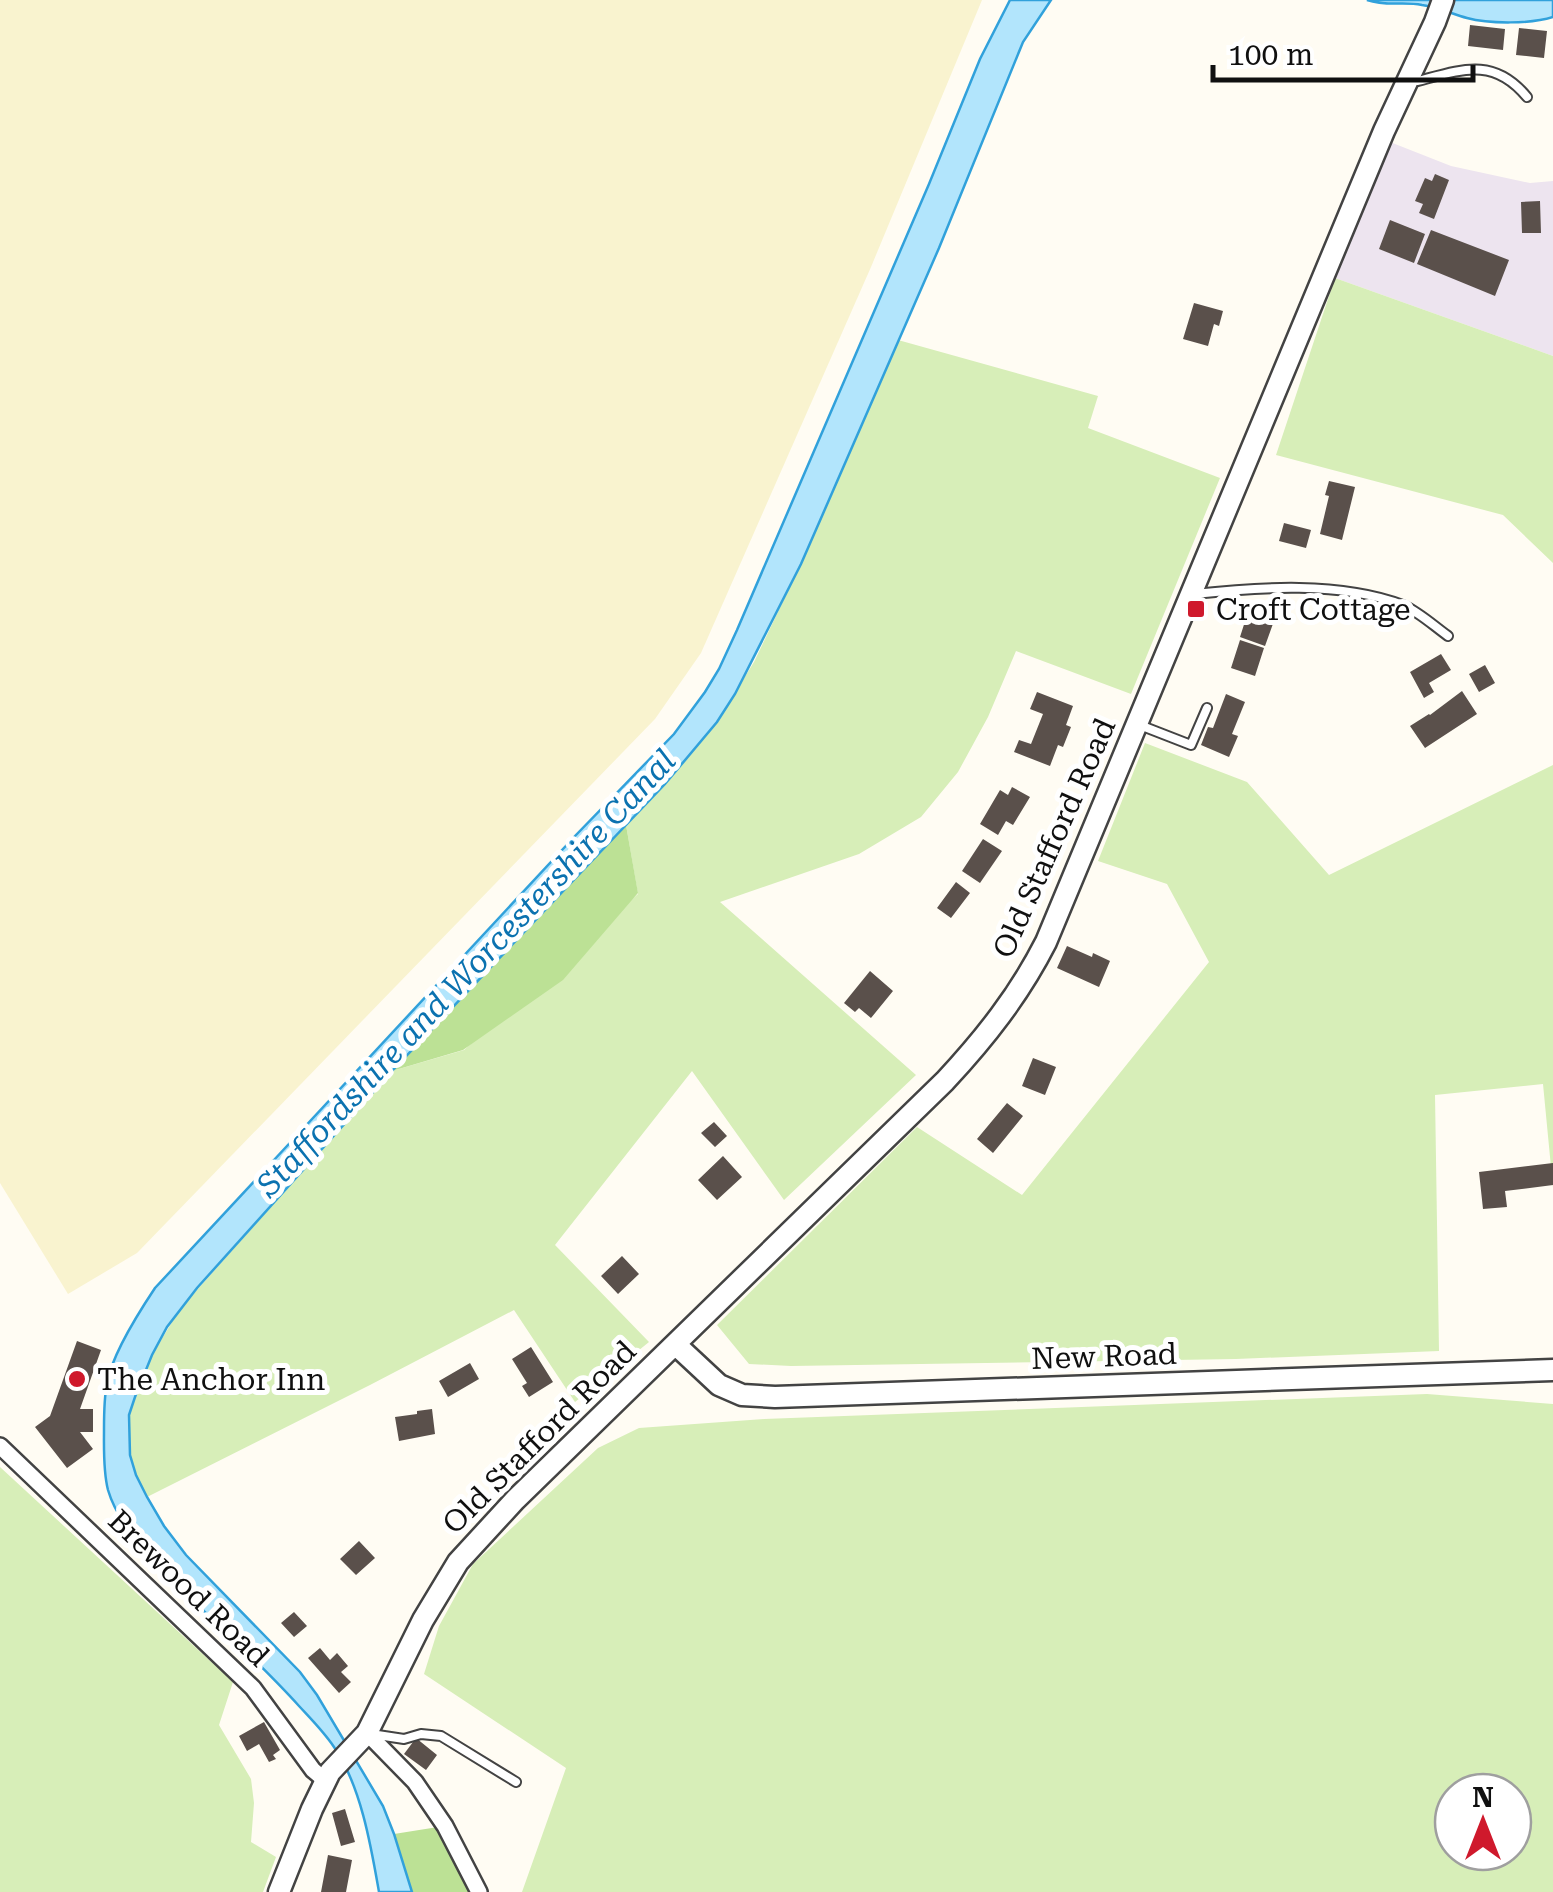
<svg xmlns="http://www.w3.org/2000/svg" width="1553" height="1892" viewBox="0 0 1553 1892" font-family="'Roboto Serif',serif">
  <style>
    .industrial { fill: #ede4ef }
    .farmland { fill: #f9f3cf }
    .green { fill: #d7eeb8; fill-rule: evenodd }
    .forest { fill: #bce195 }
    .water { fill: #b2e5fc; stroke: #31a1db; stroke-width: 2.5 }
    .building { fill: #5a504b }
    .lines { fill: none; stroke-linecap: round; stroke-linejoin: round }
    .service-casing { stroke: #434343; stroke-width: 12 }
    .minor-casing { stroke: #434343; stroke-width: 20 }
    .tertiary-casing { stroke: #434343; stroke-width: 25 }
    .service { stroke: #fff; stroke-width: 8 }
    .minor { stroke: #fff; stroke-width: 15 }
    .tertiary { stroke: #fff; stroke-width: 20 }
    .poi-dot { fill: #cf192c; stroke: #fff; stroke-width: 4 }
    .labels { text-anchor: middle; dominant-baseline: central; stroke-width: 10; stroke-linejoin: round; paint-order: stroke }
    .poi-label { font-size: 30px; fill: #101010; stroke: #fff; text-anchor: start }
    .street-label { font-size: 30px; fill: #101010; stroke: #fff }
    .water-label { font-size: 32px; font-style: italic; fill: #0b72b0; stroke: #fff }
  </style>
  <rect width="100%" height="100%" fill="#fffcf3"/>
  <!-- industrial -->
  <path class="industrial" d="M1390 142 1451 166 1530 183 1553 181V356L1335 278Z"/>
  <!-- farmland -->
  <path class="farmland" d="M0 0H982L871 267 701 653 655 719 137 1253 68 1294 0 1183Z"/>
  <!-- green -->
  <path class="green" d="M1335 278 1553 356V563L1503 515 1276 455Z
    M898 340 1098 396 1088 428 1220 478 1131 694 1016 651 988 717 958 772 921 817 859 854 720 902 916 1075 784 1200 692 1071 555 1245 649 1342 575 1402 514 1310 370 1385 147 1497 136 1475 130 1455 129 1415 152 1355 180 1309 392 1071 464 1050 638 894 626 825 665 784 717 722 754 662 801 564Z
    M1145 743 1247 782 1329 875 1553 765V1188L1543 1084 1435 1095 1439 1351 1236 1359 791 1366 749 1364 717 1325 917 1127 1022 1195 1209 962 1167 884 1098 861Z
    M1427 1394 1553 1404V1892H522L566 1768 424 1674 439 1626 473 1564 598 1448 639 1428 764 1419ZM1453 1792H1513V1852H1453Z
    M0 1467 233 1682 219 1725 251 1779 254 1803 251 1842 276 1857 263 1892H0Z"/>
  <!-- forest -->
  <path class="forest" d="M626 825 638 893 563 980 463 1050 392 1071Z
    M438 1827 469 1892H412L394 1834Z"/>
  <!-- water -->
  <path class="water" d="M1010 0H1051L1023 42 939 248 801 564 735 694 717 722 665 784 392 1071 197 1288 167 1327 152 1355 135 1397 129 1415 130 1455 136 1475 147 1497 164 1526 186 1555 300 1672 317 1695 383 1806 394 1834 412 1892H379C371 1846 361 1786 334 1747 324 1732 311 1719 299 1706 263 1666 223 1630 185 1593 158 1566 119 1528 108 1490 103 1471 104 1448 104 1429 104 1414 104 1398 107 1383 112 1355 139 1312 155 1288L576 835 674 734 705 692 719 669 737 630 929 184 980 59Z
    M1367 0H1553V17C1532 24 1489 24 1467 18 1452 14 1438 7 1422 5 1402 1 1388 7 1367 0Z"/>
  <!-- building -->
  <path class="building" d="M1470 25 1505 29 1503 50 1468 46Z
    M1519 28 1547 31 1544 58 1516 55Z
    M1435 174 1449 180 1434 219 1419 213 1423 204 1415 201 1425 178 1432 181Z
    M1540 201 1541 233H1522L1521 202Z
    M1390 220 1425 234 1414 263 1379 249Z
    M1431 230 1509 260 1495 296 1417 264Z
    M1194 303 1223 311 1219 326 1214 324 1208 346 1183 339Z
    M1329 481 1355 487 1342 540 1320 534 1329 496 1325 495Z
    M1284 523 1311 530 1306 548 1279 541Z
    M1248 612 1274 621 1265 646 1240 637Z
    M1240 640 1264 648 1255 676 1231 668Z
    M1441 654 1451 670 1429 683 1434 692 1424 698 1410 672Z
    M1485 665 1495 683 1479 692 1469 674Z
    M1462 691 1477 714 1425 748 1410 726 1429 714 1430 715Z
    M1037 692 1073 706 1066 725 1071 727 1063 747 1058 745 1050 766 1014 752 1019 740 1031 744 1043 714 1030 709Z
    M1226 694 1245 702 1232 734 1238 736 1229 757 1201 745 1208 727 1213 728Z
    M1012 787 1030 797 1013 825 1006 821 998 835 980 824 1000 790 1008 795Z
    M983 839 1002 851 980 883 962 871Z
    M956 882 970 893 951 918 937 908Z
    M1067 946 1092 957 1093 953 1110 961 1099 987 1057 968Z
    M870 971 893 991 871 1018 859 1008 855 1012 844 1003Z
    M1033 1058 1056 1067 1045 1095 1022 1086Z
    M1007 1103 1023 1116 993 1153 977 1139Z
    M714 1122 727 1136 715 1147 701 1133Z
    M723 1156 742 1177 717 1200 698 1180Z
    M1553 1163V1185L1505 1191 1507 1207 1483 1209 1479 1172Z
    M622 1256 639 1274 618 1294 601 1276Z
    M77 1341 101 1350 80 1409H93V1432H80L93 1449 67 1468 35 1427 50 1416Z
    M531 1347 553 1382 529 1397 522 1386 527 1383 512 1359Z
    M470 1363 479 1379 448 1397 439 1381Z
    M432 1409 435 1434 399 1441 395 1417 417 1414V1411Z
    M359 1541 375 1558 356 1575 340 1559Z
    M294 1612 307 1626 294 1637 281 1623Z
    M320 1648 330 1660 337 1653 348 1666 341 1672 351 1682 339 1693 308 1658Z
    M264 1722 280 1750 273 1755 276 1759 269 1762 259 1744 247 1751 239 1736Z
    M416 1738 437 1755 426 1770 404 1754Z
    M345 1809 355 1842 341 1846 332 1813Z
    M328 1855 352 1860 346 1892H321Z"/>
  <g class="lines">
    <!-- service casing -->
    <g class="service-casing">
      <path id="service" d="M1413 80 1418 81C1463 69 1494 57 1527 97
        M1194 594C1259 587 1340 581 1403 605 1419 612 1434 626 1448 636
        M1137 724 1191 745 1207 708
        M371 1734 404 1739 421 1734 441 1736 516 1782"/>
    </g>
    <!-- minor casing -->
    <g class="minor-casing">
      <path id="minor" d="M0 1446 253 1688 313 1770 326 1781
        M367 1733 415 1782 445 1826 479 1892"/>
    </g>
    <!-- tertiary casing -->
    <g class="tertiary-casing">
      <path id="tertiary" d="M675 1344 719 1385 742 1395 775 1397 1553 1370
        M279 1892 312 1809 330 1772 367 1733 423 1620 458 1562 515 1500 945 1081C985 1038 1019 995 1046 942L1384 131 1435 22 1443 0"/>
    </g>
    <!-- service -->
    <use href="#service" class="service"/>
    <!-- minor -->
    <use href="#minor" class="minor"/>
    <!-- tertiary -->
    <use href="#tertiary" class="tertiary"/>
  </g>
  <!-- markers -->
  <g class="poi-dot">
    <rect x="1186" y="599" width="20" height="20" rx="5"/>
    <circle cx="77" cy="1379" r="10"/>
  </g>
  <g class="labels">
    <!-- poi labels -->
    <g class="poi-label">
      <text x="1216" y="609">Croft Cottage</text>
      <text x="97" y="1379">The Anchor Inn</text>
    </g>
    <!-- street labels -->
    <g class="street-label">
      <text transform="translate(1054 838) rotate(-66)">Old Stafford Road</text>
      <text transform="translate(1104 1356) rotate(-2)">New Road</text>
      <text transform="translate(539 1437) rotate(-45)">Old Stafford Road</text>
      <text transform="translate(189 1588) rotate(44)">Brewood Road</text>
    </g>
    <!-- water labels -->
    <g class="water-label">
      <text transform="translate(466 973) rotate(-47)">Staffordshire and Worcestershire Canal</text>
    </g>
  </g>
  <!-- north arrow -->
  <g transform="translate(1483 1822)"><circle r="48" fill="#ffffff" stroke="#9f9f9f" stroke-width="2.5"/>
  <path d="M0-8L18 38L0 25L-18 38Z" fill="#cf192c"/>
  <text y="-15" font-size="28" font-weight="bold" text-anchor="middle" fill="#101010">N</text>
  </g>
  <!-- scale -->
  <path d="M1213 65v15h260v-15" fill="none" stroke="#101010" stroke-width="5"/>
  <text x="1228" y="65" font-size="30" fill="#101010" stroke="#ffffff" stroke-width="8" paint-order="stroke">100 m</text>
</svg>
